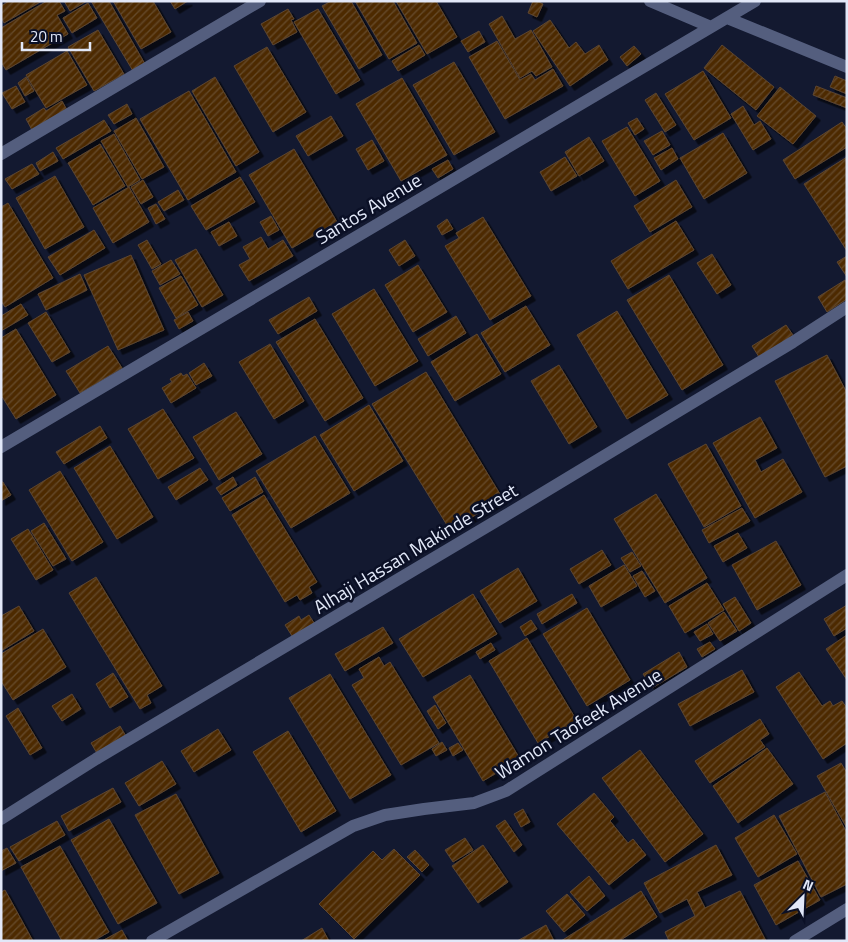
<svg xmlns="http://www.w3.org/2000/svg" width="848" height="942" viewBox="0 0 848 942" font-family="'Titillium Web',sans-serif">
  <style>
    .building { fill: url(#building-hatch); stroke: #5c4530; filter: url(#shadow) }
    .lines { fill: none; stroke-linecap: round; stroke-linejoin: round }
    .street { stroke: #545e7e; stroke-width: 12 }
    .labels { text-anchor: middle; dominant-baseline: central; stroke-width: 5; stroke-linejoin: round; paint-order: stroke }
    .street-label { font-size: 19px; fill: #e2e8f8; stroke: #0b1026 }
  </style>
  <defs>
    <pattern id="building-hatch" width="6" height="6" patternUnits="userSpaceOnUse" patternTransform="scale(1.25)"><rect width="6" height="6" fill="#4d2c05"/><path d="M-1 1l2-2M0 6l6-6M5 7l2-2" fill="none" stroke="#664b2a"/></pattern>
    <filter id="shadow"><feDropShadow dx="4.5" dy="4.5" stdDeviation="0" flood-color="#0009"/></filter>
  </defs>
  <rect width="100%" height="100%" fill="#131930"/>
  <!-- building -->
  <path class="building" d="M9 1H42L4 23 1 17V6Z
    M47 1H59L65 11 57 15 68 34 6 70 1 62V28Z
    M64 1H87L70 11Z
    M91 1H109L145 64 133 71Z
    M113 1H153L171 32 141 49Z
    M170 1H188L175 9Z
    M331 1H351L382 55 359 69 322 6Z
    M355 1H393L417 43 389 59Z
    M396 1H436L457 37 427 54Z
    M533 1H537L543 4 537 17 528 13Z
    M88 3 97 18 72 33 63 18Z
    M288 9 294 19 291 20 297 32 273 45 261 24Z
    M318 9 360 80 336 94 294 22Z
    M502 16 515 39 531 30 552 67 536 76 532 71 520 78 489 24Z
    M550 20 569 48 576 42 585 54 599 45 608 60 570 86 533 31Z
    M98 30 124 74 94 91 68 47Z
    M479 31 485 42 468 52 461 41Z
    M497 41 520 80 531 74 535 80 553 69 563 86 505 119 469 57Z
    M419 45 425 55 398 71 392 61Z
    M722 45 774 87 756 110 704 68Z
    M634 46 641 54 627 66 620 57Z
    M267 47 306 112 273 132 234 66Z
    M67 51 87 85 46 108 26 75Z
    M454 62 495 132 454 155 413 85Z
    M703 71 731 118 694 140 665 94Z
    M835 76 847 81V94L830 87Z
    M26 77 34 91 25 96 18 83Z
    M215 77 259 152 236 166 192 91Z
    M402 78 447 155 401 181 356 104Z
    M16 86 25 102 12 109 2 93Z
    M816 86 847 98V108L813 95Z
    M780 87 816 116 793 144 757 116Z
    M189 91 236 172 188 200 140 119Z
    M656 93 676 125 665 132 645 100Z
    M62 101 67 110 32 130 26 119 44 108 46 111Z
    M127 104 132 114 114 124 108 115Z
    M743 106 754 125 760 121 771 139 753 150 731 114Z
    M331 116 343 136 308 156 296 136Z
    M136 118 164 167 142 179 114 131Z
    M637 118 644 129 635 135 628 123Z
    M104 120 111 131 63 159 56 148Z
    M842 122 847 129V147L795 179 783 160Z
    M627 127 660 181 635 196 602 141Z
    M662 131 670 145 653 155 644 141Z
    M723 133 747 173 704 199 680 158Z
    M114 134 140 180 128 187 101 141Z
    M589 137 604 161 579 176 565 152Z
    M372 140 384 161 368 170 356 149Z
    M100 144 125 186 93 205 68 163Z
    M672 148 678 159 661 170 654 158Z
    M294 149 337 222 292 248 249 175Z
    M53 152 58 161 40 171 36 163Z
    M565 157 577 176 551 191 540 172Z
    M847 157V251L804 184Z
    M448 160 453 169 438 178 432 169Z
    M32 164 39 174 12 189 5 179Z
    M55 176 84 227 45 249 16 198Z
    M240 177 255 202 206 230 191 206Z
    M143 180 153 197 141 204 131 187Z
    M676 180 692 207 650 232 634 206Z
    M129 187 149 222 113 243 93 208Z
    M178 190 184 200 164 211 158 202Z
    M8 203 53 278 5 307 1 301V207Z
    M156 204 165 219 156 224 148 208Z
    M271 216 279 230 268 236 260 222Z
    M483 217 531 296 490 320 445 246 459 238 456 233Z
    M447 219 453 229 442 235 437 226Z
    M676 221 694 250 628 289 611 261Z
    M229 222 237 236 219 246 211 232Z
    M94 230 105 248 60 275 48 257Z
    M261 237 268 249 283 240 293 256 249 281 239 265 250 259 243 247Z
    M147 240 161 264 152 269 138 245Z
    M405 240 415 256 399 266 389 250Z
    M196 249 223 295 202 307 175 260Z
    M712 254 731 285 717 294 697 263Z
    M131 255 164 330 118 350 84 275Z
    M847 256V277L837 262Z
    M171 260 180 274 160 285 152 271Z
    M418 265 447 312 413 332 385 285Z
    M80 274 87 290 46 310 38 294Z
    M669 275 723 365 682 390 627 300Z
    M181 276 198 305 176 318 159 288Z
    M845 280 847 284V299L827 312 818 297Z
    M374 289 418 361 375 386 332 314Z
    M309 297 317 311 278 334 269 320Z
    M21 304 28 315 1 331V316Z
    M526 306 550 345 505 372 481 333Z
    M617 311 668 395 627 419 577 335Z
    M46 312 70 352 52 362 28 323Z
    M188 312 193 321 179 329 174 320Z
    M456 316 466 333 428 356 418 339Z
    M315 319 363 398 325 421 276 342Z
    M786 325 795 338 761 360 752 346Z
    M16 329 56 395 16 419 1 395V338Z
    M477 334 501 374 455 401 431 362Z
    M270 344 304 401 274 419 239 362Z
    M108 346 122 368 80 393 66 371Z
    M827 355 847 393V466L825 477 775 381Z
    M204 363 212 376 196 385 189 373Z
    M559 365 597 427 569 444 531 381Z
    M426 372 503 499 450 530 372 404Z
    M181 373 183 376 187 374 196 388 171 403 162 388 172 382 170 379Z
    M369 405 403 461 354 491 320 435Z
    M163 409 194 458 158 479 128 429Z
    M236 412 262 454 219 480 193 437Z
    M760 417 777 448 755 460 761 472 783 459 802 492 755 518 713 443Z
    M100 426 107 438 64 464 56 452Z
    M315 436 350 493 291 528 256 471Z
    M706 444 741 506 704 527 668 464Z
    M110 446 153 517 117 539 74 468Z
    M200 468 208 480 176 500 168 487Z
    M60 471 103 542 72 561 29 490Z
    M233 477 237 485 221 495 216 488Z
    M255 477 263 492 230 511 222 498Z
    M1 482H3L11 495 1 501Z
    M656 494 707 578 665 603 614 519Z
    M264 495 317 582 309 587 312 593 300 600 297 595 285 602 232 515Z
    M742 508 750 521 709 543 702 530Z
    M44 523 66 559 53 566 31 531Z
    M28 529 53 570 36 580 11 539Z
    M738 533 747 548 723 562 714 546Z
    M776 541 801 585 757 610 732 565Z
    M602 550 611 565 579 584 570 569Z
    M632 552 641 566 630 572 621 558Z
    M624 565 637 586 601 607 589 586Z
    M518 568 537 601 500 623 480 591Z
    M642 571 655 591 645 597 633 576Z
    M96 577 162 686 147 695 151 703 140 709 69 593Z
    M707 583 724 610 685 633 669 606Z
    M473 594 497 634 423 677 399 639Z
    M572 594 577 603 542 624 537 614Z
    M735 597 751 623 739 631 723 604Z
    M847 605V628L834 636 824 619Z
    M19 606 34 631 1 651V616Z
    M587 608 630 680 587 706 543 634Z
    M724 612 737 631 720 641 708 623Z
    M309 615 316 626 294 639 285 625 299 616 301 620Z
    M531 620 537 629 525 636 520 627Z
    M707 624 713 634 700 641 694 632Z
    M383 627 393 643 345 671 335 654Z
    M43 629 66 667 13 700 1 681V654Z
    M847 635V680L826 649Z
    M527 638 577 721 538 743 489 661Z
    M710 642 715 649 702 657 697 649Z
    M491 643 495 650 480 659 476 652Z
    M679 652 687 667 652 688 643 674Z
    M379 657 384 666 390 662 439 743 401 765 352 685 364 678 359 669Z
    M742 670 754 692 690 726 678 704Z
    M799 672 822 706 830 701 833 706 842 701 847 708V743L823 759 776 687Z
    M113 673 128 697 110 708 96 684Z
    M330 674 391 775 350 799 289 698Z
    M470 675 520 759 483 781 433 697Z
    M72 694 81 709 62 721 52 706Z
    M435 705 446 723 438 729 427 711Z
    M18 708 42 748 30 755 6 716Z
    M760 719 769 734 760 740 765 747 710 783 695 761Z
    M120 726 127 738 98 755 91 743Z
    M218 729 231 750 194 772 181 751Z
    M288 731 336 811 301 832 253 752Z
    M442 742 447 750 436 756 432 749Z
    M458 743 463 750 453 756 449 748Z
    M767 748 793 784 738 823 713 786Z
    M640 750 703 834 665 862 602 778Z
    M162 761 176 784 139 806 125 783Z
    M841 763 847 773V828L817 776Z
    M113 788 121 802 69 831 61 816Z
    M825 792 847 833V884L821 897 779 816Z
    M594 793 614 817 610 821 628 843 633 839 646 855 609 885 557 824Z
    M176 794 219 873 179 894 135 815Z
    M523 809 530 822 521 827 514 814Z
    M774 815 797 854 758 877 735 838Z
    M109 819 157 903 118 924 71 840Z
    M505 820 522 845 514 852 496 826Z
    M57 821 65 835 19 861 10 847Z
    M465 838 473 850 453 862 445 850Z
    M483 845 508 882 478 903 452 866Z
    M716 845 732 875 697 892 705 908 740 891 766 941H669L665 932 695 916 687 899 660 913 644 883Z
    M60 846 109 932 93 941H62L21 867Z
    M7 848 16 863 1 871V851Z
    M394 849 420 875 354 939 319 904 373 851 382 860Z
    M415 850 429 865 422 872 407 857Z
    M798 861 820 900 776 925 754 885Z
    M589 876 605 896 587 911 570 892Z
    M5 890 33 941H1V892Z
    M641 891 657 917 619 941H561Z
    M567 894 585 915 564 932 546 911Z
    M546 925 554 941H517Z
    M322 928 329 941H301Z
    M122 930 128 941H102Z"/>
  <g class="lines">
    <!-- street -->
    <path class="street" d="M650 1 711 27
      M727 18 847 67
      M1 154 260 1
      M1 447 755 1
      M1 819 96 759 503 517 793 342 847 307
      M152 941 353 826 385 815 424 809 474 803 506 791 847 575
      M795 941 847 909"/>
  </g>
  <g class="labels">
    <!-- street labels -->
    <g class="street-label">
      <text transform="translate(368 208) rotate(-31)">Santos Avenue</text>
      <text transform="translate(415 548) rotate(-31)">Alhaji Hassan Makinde Street</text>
      <text transform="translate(578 723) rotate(-32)">Wamon Taofeek Avenue</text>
    </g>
  </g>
  <!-- border -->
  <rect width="848" height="942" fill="none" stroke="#e2e8f8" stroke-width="5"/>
  <!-- north arrow -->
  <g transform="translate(803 897) rotate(24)" stroke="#0b1026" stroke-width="4" paint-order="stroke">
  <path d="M0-4L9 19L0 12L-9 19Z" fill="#e2e8f8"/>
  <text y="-8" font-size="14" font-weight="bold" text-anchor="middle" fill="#e2e8f8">N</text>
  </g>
  <!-- scale -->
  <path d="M22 42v8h68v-8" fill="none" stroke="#e2e8f8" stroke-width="2.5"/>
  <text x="30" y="42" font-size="15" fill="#e2e8f8" stroke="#0b1026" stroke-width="4" paint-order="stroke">20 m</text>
</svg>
